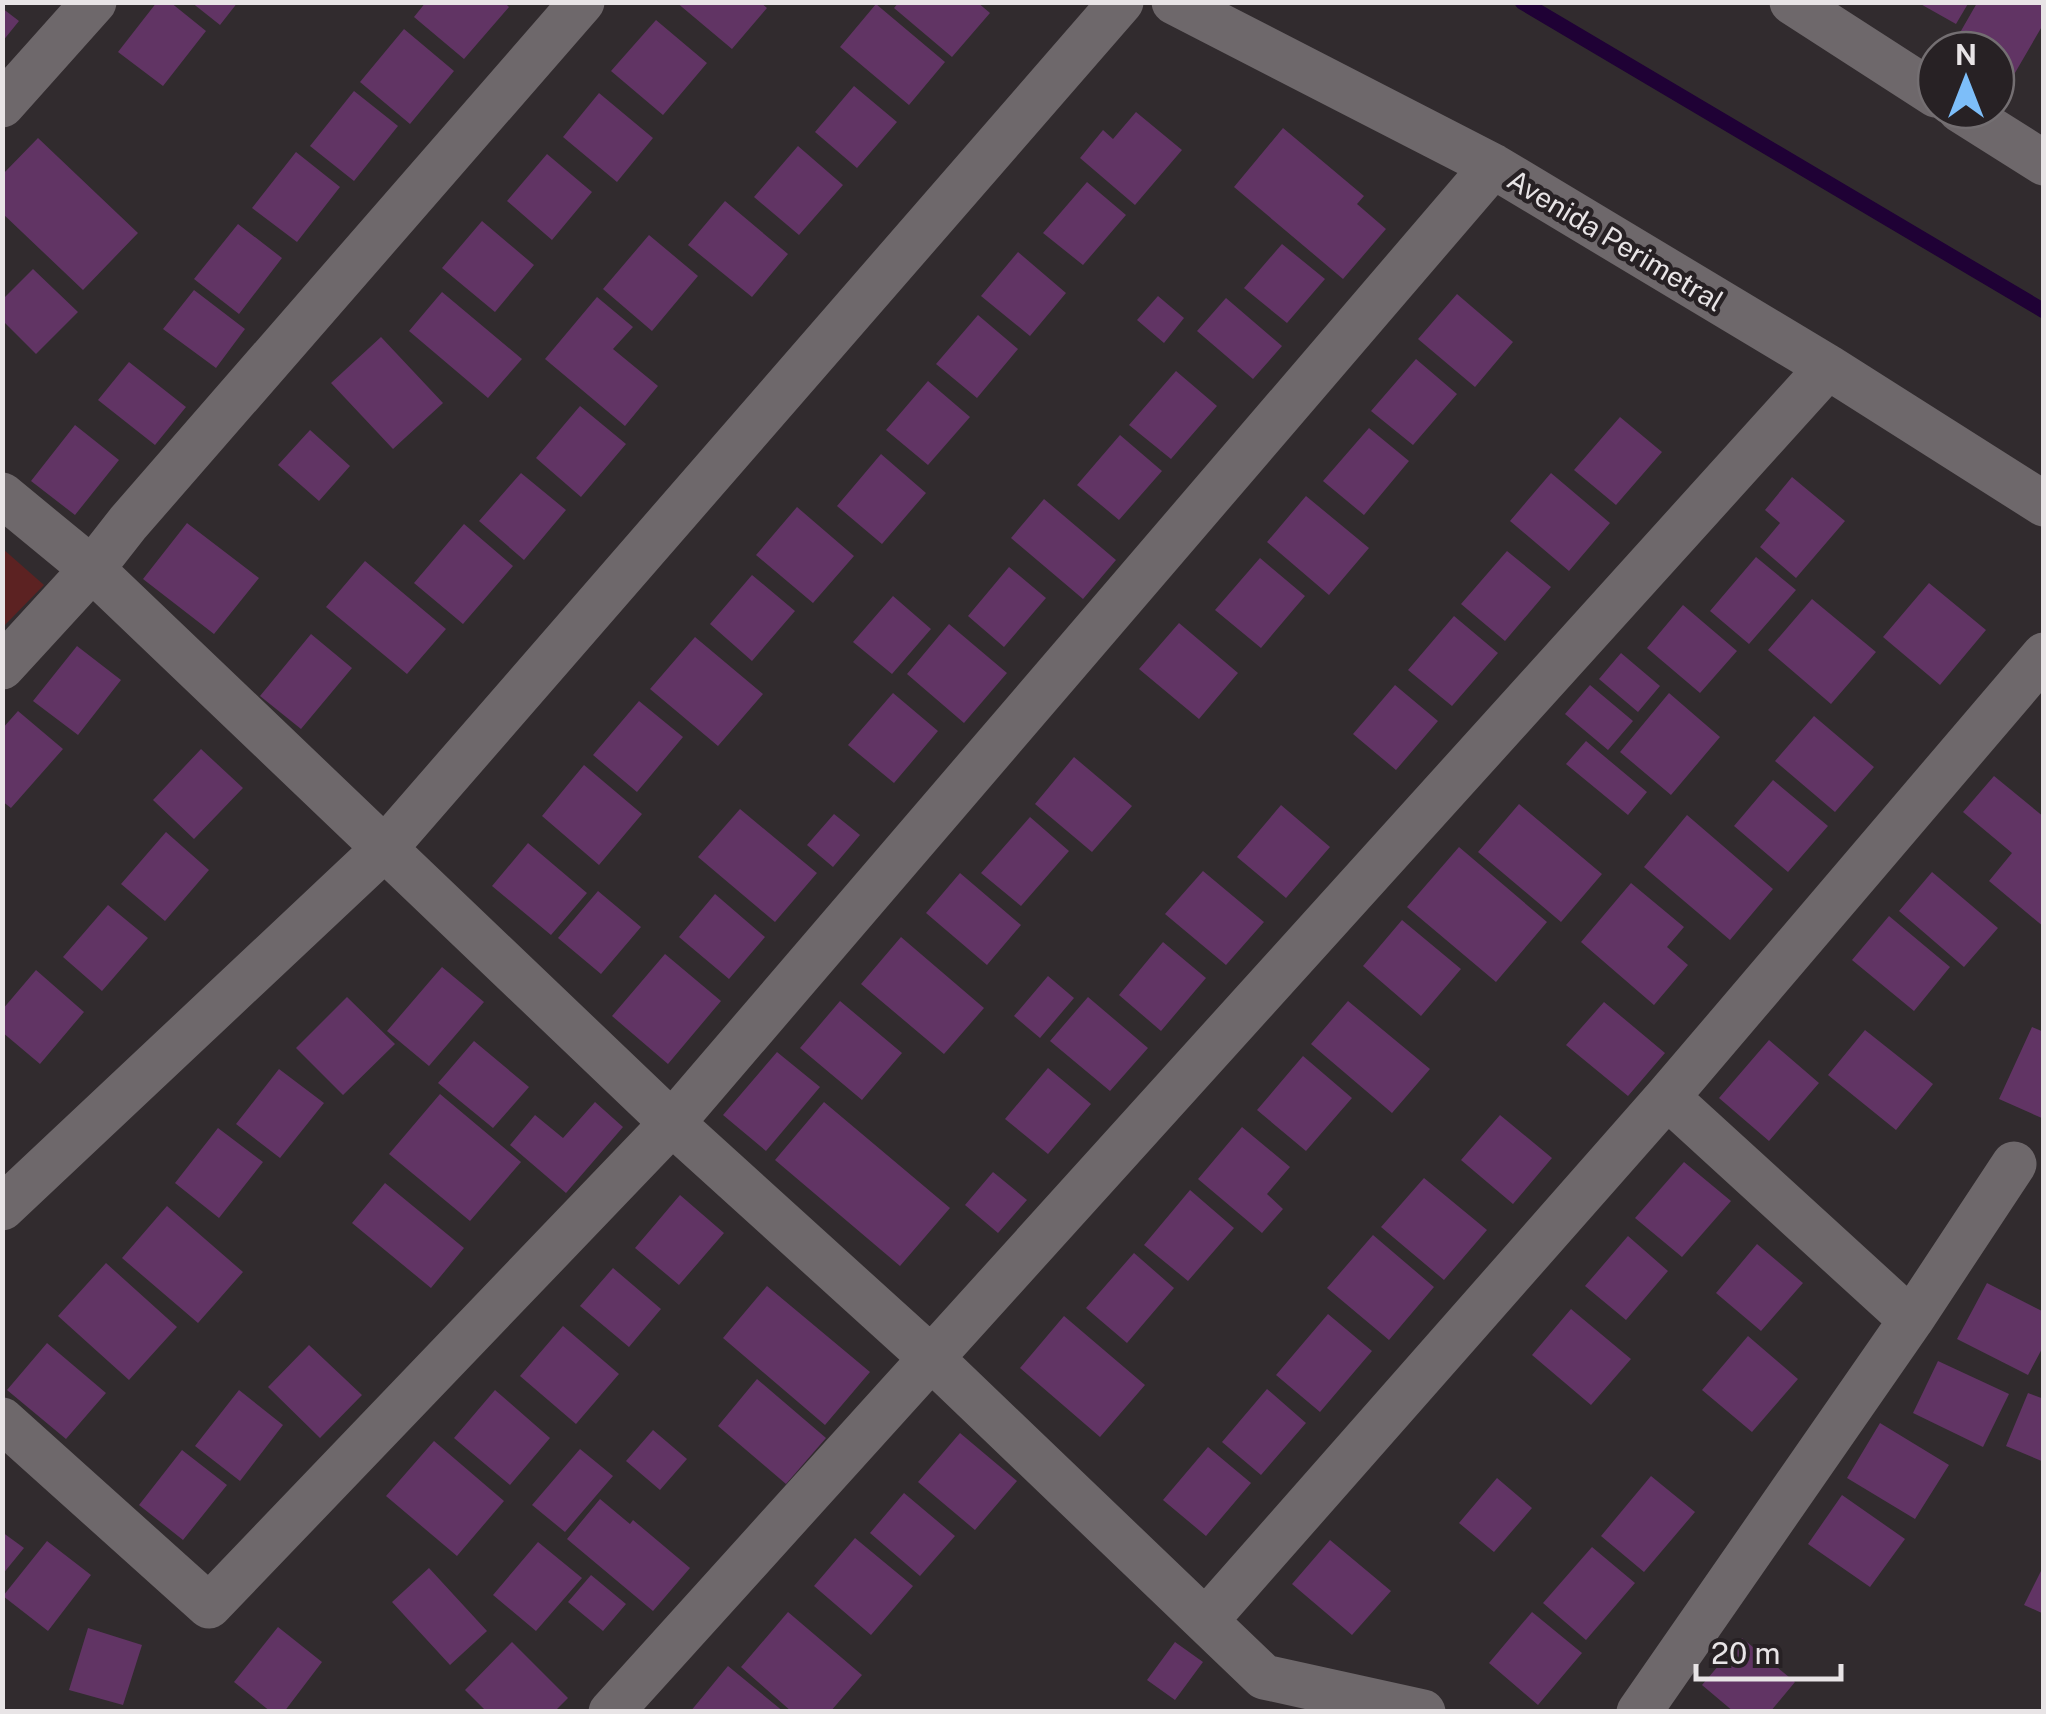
<svg xmlns="http://www.w3.org/2000/svg" width="2046" height="1714" viewBox="0 0 2046 1714" font-family="'Public Sans',sans-serif">
  <style>
    .green { fill: #5c2222 }
    .lines { fill: none; stroke-linecap: round; stroke-linejoin: round }
    .stream { stroke: #1f0135; stroke-width: 15 }
    .building { fill: #613464 }
    .minor { stroke: #6e686b; stroke-width: 45 }
    .labels { text-anchor: middle; dominant-baseline: central; stroke-width: 9; stroke-linejoin: round; paint-order: stroke }
    .street-label { font-size: 28px; fill: #e8e4e6; stroke: #272124 }
  </style>
  <rect width="100%" height="100%" fill="#312b2e"/>
  <!-- green -->
  <path class="green" d="M3 549 44 585 3 627Z"/>
  <g class="lines">
    <!-- stream -->
    <path class="stream" d="M1522 2 2044 311"/>
  </g>
  <!-- building -->
  <path class="building" d="M157 2H170L206 31 163 86 118 52Z
    M191 2H238L220 25Z
    M426 2H504L509 7 464 59 414 17Z
    M676 2H760L767 8 732 49Z
    M899 2H977L990 13 952 57 894 8Z
    M1917 2H1969L1956 24Z
    M1977 3H2044V23L1998 102 1996 50H1950Z
    M876 4 945 62 909 105 840 47Z
    M2 8 19 21 2 42Z
    M656 20 707 63 663 115 611 71Z
    M404 29 454 71 410 124 360 82Z
    M854 86 897 122 857 168 815 132Z
    M354 91 398 126 354 181 310 146Z
    M599 93 653 138 617 182 563 137Z
    M1136 112 1182 150 1135 205 1080 158 1103 130 1113 139Z
    M1283 128 1364 196 1357 204 1386 229 1343 279 1234 187Z
    M38 138 138 233 83 290 2 213V175Z
    M798 146 843 185 799 235 754 197Z
    M296 152 340 187 297 242 252 208Z
    M547 154 592 192 552 240 507 201Z
    M1087 182 1126 215 1083 265 1043 233Z
    M725 201 788 254 752 297 688 245Z
    M482 221 534 265 495 312 442 268Z
    M238 224 282 258 239 314 194 279Z
    M649 235 698 276 652 331 603 289Z
    M1282 244 1325 279 1287 323 1244 288Z
    M1018 252 1066 293 1030 336 981 296Z
    M33 269 78 312 36 354 2 320V300Z
    M194 290 245 329 216 368 163 329Z
    M442 292 522 359 488 398 409 331Z
    M1457 294 1513 342 1475 387 1418 339Z
    M1158 296 1184 318 1164 343 1137 320Z
    M597 297 633 327 613 349 658 386 625 426 545 359Z
    M1226 298 1282 346 1253 379 1197 331Z
    M978 315 1018 349 977 398 936 364Z
    M381 337 443 403 393 449 331 383Z
    M1416 359 1457 394 1413 445 1371 411Z
    M129 362 186 407 155 445 98 400Z
    M1176 371 1217 406 1171 459 1129 425Z
    M928 381 970 417 928 465 886 430Z
    M580 406 626 444 581 497 536 458Z
    M1620 417 1662 452 1616 505 1574 470Z
    M75 425 119 460 75 515 31 481Z
    M1369 428 1409 461 1364 515 1323 481Z
    M310 430 350 466 319 501 278 465Z
    M1120 435 1162 471 1119 520 1077 485Z
    M881 454 926 493 882 544 837 506Z
    M521 473 566 510 524 560 479 521Z
    M1551 473 1610 523 1569 571 1510 521Z
    M1792 477 1845 521 1796 578 1760 547 1780 523 1765 510Z
    M1306 496 1369 548 1329 595 1267 542Z
    M1044 499 1116 560 1083 599 1011 538Z
    M797 507 854 556 813 603 756 555Z
    M187 523 259 578 214 634 143 579Z
    M464 524 513 566 463 624 414 583Z
    M1507 551 1551 587 1505 641 1461 604Z
    M1756 557 1796 590 1749 644 1710 611Z
    M1260 558 1305 596 1261 648 1215 610Z
    M365 561 446 629 407 674 326 607Z
    M1009 567 1046 598 1004 647 968 616Z
    M752 575 795 611 752 661 710 624Z
    M1929 583 1986 630 1940 685 1883 637Z
    M893 596 931 629 892 674 853 642Z
    M1812 599 1876 652 1831 704 1768 650Z
    M1683 605 1737 651 1700 693 1647 648Z
    M1454 616 1498 653 1452 706 1408 670Z
    M1179 623 1238 673 1199 719 1139 669Z
    M949 624 1007 673 964 723 907 674Z
    M311 634 352 668 301 729 260 696Z
    M695 637 763 694 718 746 650 689Z
    M77 646 121 680 78 735 33 701Z
    M1621 653 1660 686 1638 712 1599 679Z
    M1395 685 1438 721 1396 770 1353 734Z
    M1590 685 1633 721 1608 750 1565 714Z
    M893 693 938 731 894 783 848 745Z
    M1669 693 1720 737 1671 795 1620 752Z
    M639 701 683 737 637 792 593 755Z
    M18 711 63 749 11 808 2 801V729Z
    M1814 716 1874 767 1835 812 1775 761Z
    M1586 741 1647 792 1628 815 1566 764Z
    M201 749 243 788 194 839 153 800Z
    M1074 757 1132 806 1092 852 1035 804Z
    M584 765 642 814 599 865 542 816Z
    M1994 776 2044 817V927L1989 881 2012 853 1963 812Z
    M1773 780 1828 826 1788 872 1734 826Z
    M1519 804 1602 874 1561 922 1478 852Z
    M1281 805 1330 847 1286 898 1237 857Z
    M740 809 817 873 775 922 698 857Z
    M834 814 860 835 833 867 807 845Z
    M1687 815 1773 889 1730 940 1644 867Z
    M1030 817 1069 851 1021 906 981 873Z
    M166 832 209 870 165 921 121 884Z
    M528 843 587 893 551 935 492 886Z
    M1459 847 1547 922 1496 982 1407 907Z
    M1203 871 1264 922 1226 965 1165 914Z
    M1932 872 1998 928 1964 967 1899 911Z
    M960 873 1021 925 987 965 926 913Z
    M1631 883 1684 927 1667 947 1688 965 1654 1005 1581 942Z
    M598 891 641 927 601 974 558 938Z
    M715 894 765 937 729 979 679 937Z
    M108 905 148 938 102 991 63 957Z
    M1889 916 1950 967 1914 1011 1852 960Z
    M1402 920 1461 969 1421 1016 1363 966Z
    M901 937 984 1008 944 1054 861 984Z
    M1163 942 1206 978 1161 1031 1119 995Z
    M665 954 721 1001 668 1064 612 1016Z
    M442 967 484 1002 429 1066 387 1031Z
    M36 970 84 1012 40 1064 2 1032V1010Z
    M1048 976 1074 998 1040 1038 1014 1016Z
    M347 997 395 1044 343 1095 296 1048Z
    M1088 997 1148 1048 1110 1091 1050 1041Z
    M840 1001 902 1053 862 1100 800 1048Z
    M1348 1001 1430 1069 1392 1113 1311 1044Z
    M1604 1002 1665 1053 1628 1096 1566 1045Z
    M2032 1027 2044 1032V1119L1999 1099Z
    M1865 1030 1933 1084 1896 1130 1828 1075Z
    M1769 1040 1819 1083 1769 1141 1719 1098Z
    M474 1041 529 1087 493 1128 438 1083Z
    M777 1052 820 1087 766 1151 723 1115Z
    M1303 1056 1352 1098 1306 1151 1257 1110Z
    M1048 1068 1091 1104 1048 1154 1005 1119Z
    M279 1069 324 1103 280 1158 236 1124Z
    M440 1094 521 1162 470 1221 389 1154Z
    M595 1102 623 1127 566 1193 510 1145 535 1115 563 1138Z
    M824 1102 950 1208 900 1266 775 1160Z
    M1500 1115 1552 1158 1513 1204 1461 1160Z
    M1242 1127 1290 1167 1267 1194 1283 1209 1262 1233 1198 1179Z
    M218 1128 263 1162 219 1218 175 1183Z
    M1684 1162 1731 1201 1682 1257 1635 1218Z
    M993 1172 1027 1200 998 1233 965 1205Z
    M1424 1178 1487 1230 1444 1280 1381 1227Z
    M385 1183 464 1248 431 1288 352 1223Z
    M1190 1190 1234 1228 1188 1281 1144 1245Z
    M680 1195 724 1233 679 1285 635 1248Z
    M167 1206 243 1272 198 1323 122 1258Z
    M1373 1235 1434 1287 1389 1340 1327 1288Z
    M1628 1236 1668 1271 1626 1320 1585 1286Z
    M1757 1244 1803 1283 1761 1331 1716 1293Z
    M1134 1253 1174 1288 1127 1343 1086 1308Z
    M106 1263 177 1327 129 1380 58 1316Z
    M613 1268 661 1309 629 1347 580 1306Z
    M1987 1283 2044 1312V1345L2028 1375 1957 1339Z
    M767 1286 870 1372 825 1425 723 1338Z
    M1571 1309 1631 1359 1591 1405 1532 1355Z
    M1328 1314 1372 1351 1320 1412 1276 1375Z
    M1064 1316 1145 1385 1100 1437 1020 1368Z
    M563 1326 619 1374 576 1424 520 1376Z
    M1748 1336 1798 1379 1752 1432 1702 1390Z
    M47 1343 106 1393 66 1439 7 1390Z
    M309 1345 362 1395 320 1438 268 1387Z
    M1938 1361 2009 1394 1983 1447 1913 1413Z
    M757 1379 826 1438 786 1484 718 1426Z
    M1267 1389 1306 1423 1261 1475 1222 1442Z
    M239 1390 283 1425 240 1481 195 1446Z
    M495 1390 550 1438 510 1485 454 1438Z
    M2028 1393 2044 1399V1462L2006 1446Z
    M1880 1423 1949 1465 1915 1519 1847 1478Z
    M653 1430 687 1459 660 1490 626 1461Z
    M960 1433 1017 1481 975 1530 918 1482Z
    M434 1441 504 1501 457 1556 386 1496Z
    M1208 1447 1251 1483 1206 1536 1163 1500Z
    M580 1449 613 1476 565 1532 532 1505Z
    M182 1450 227 1485 183 1540 139 1505Z
    M1651 1476 1695 1512 1644 1572 1601 1536Z
    M1497 1478 1532 1508 1494 1552 1459 1523Z
    M904 1493 955 1536 920 1576 870 1533Z
    M1842 1495 1905 1539 1870 1587 1808 1544Z
    M600 1499 630 1524 633 1520 690 1568 653 1611 567 1539Z
    M2 1532 24 1548 2 1575Z
    M855 1538 913 1586 871 1635 814 1586Z
    M1330 1540 1391 1591 1352 1635 1292 1584Z
    M47 1541 91 1575 48 1631 3 1596Z
    M538 1542 582 1578 536 1631 493 1595Z
    M1592 1547 1635 1583 1586 1640 1543 1603Z
    M2044 1565V1614L2024 1605Z
    M429 1568 487 1631 450 1665 392 1602Z
    M591 1575 626 1604 603 1631 568 1602Z
    M788 1612 862 1675 830 1712H792L741 1667Z
    M1532 1612 1582 1653 1538 1705 1489 1663Z
    M278 1627 322 1662 284 1712H271L234 1682Z
    M88 1628 142 1645 123 1705 69 1690Z
    M1742 1638 1795 1682 1770 1712H1734L1702 1685Z
    M512 1642 568 1698 554 1712H487L465 1690Z
    M1175 1642 1203 1662 1175 1700 1147 1680Z
    M728 1666 784 1712H690Z"/>
  <g class="lines">
    <!-- minor -->
    <path class="minor" d="M1174 2 1493 166 1828 367 2044 504
      M1792 2 1936 95
      M2 105 94 2
      M1960 110 2044 163
      M2 495 92 569 672 1123 930 1357 1264 1677 1423 1712
      M2 667 92 569 128 523 582 2
      M1667 1097 1911 1320
      M2 1208 386 847 1121 2
      M2 1420 209 1606 672 1123 1493 166
      M1207 1619 1667 1097 2044 655
      M611 1712 1828 367
      M1639 1712 1911 1320 2014 1164"/>
  </g>
  <g class="labels">
    <!-- street labels -->
    <g class="street-label">
      <text transform="translate(1616 240) rotate(31)">Avenida Perimetral</text>
    </g>
  </g>
  <!-- border -->
  <rect width="2046" height="1714" fill="none" stroke="#e8e4e6" stroke-width="10"/>
  <!-- north arrow -->
  <g transform="translate(1966 80)"><circle r="48" fill="#272124" stroke="#746f72" stroke-width="2.5"/>
  <path d="M0-8L18 38L0 25L-18 38Z" fill="#7dbef9"/>
  <text y="-15" font-size="28" font-weight="bold" text-anchor="middle" fill="#e8e4e6">N</text>
  </g>
  <!-- scale -->
  <path d="M1696 1664v15h145v-15" fill="none" stroke="#e8e4e6" stroke-width="5"/>
  <text x="1711" y="1664" font-size="30" fill="#e8e4e6" stroke="#272124" stroke-width="8" paint-order="stroke">20 m</text>
</svg>
